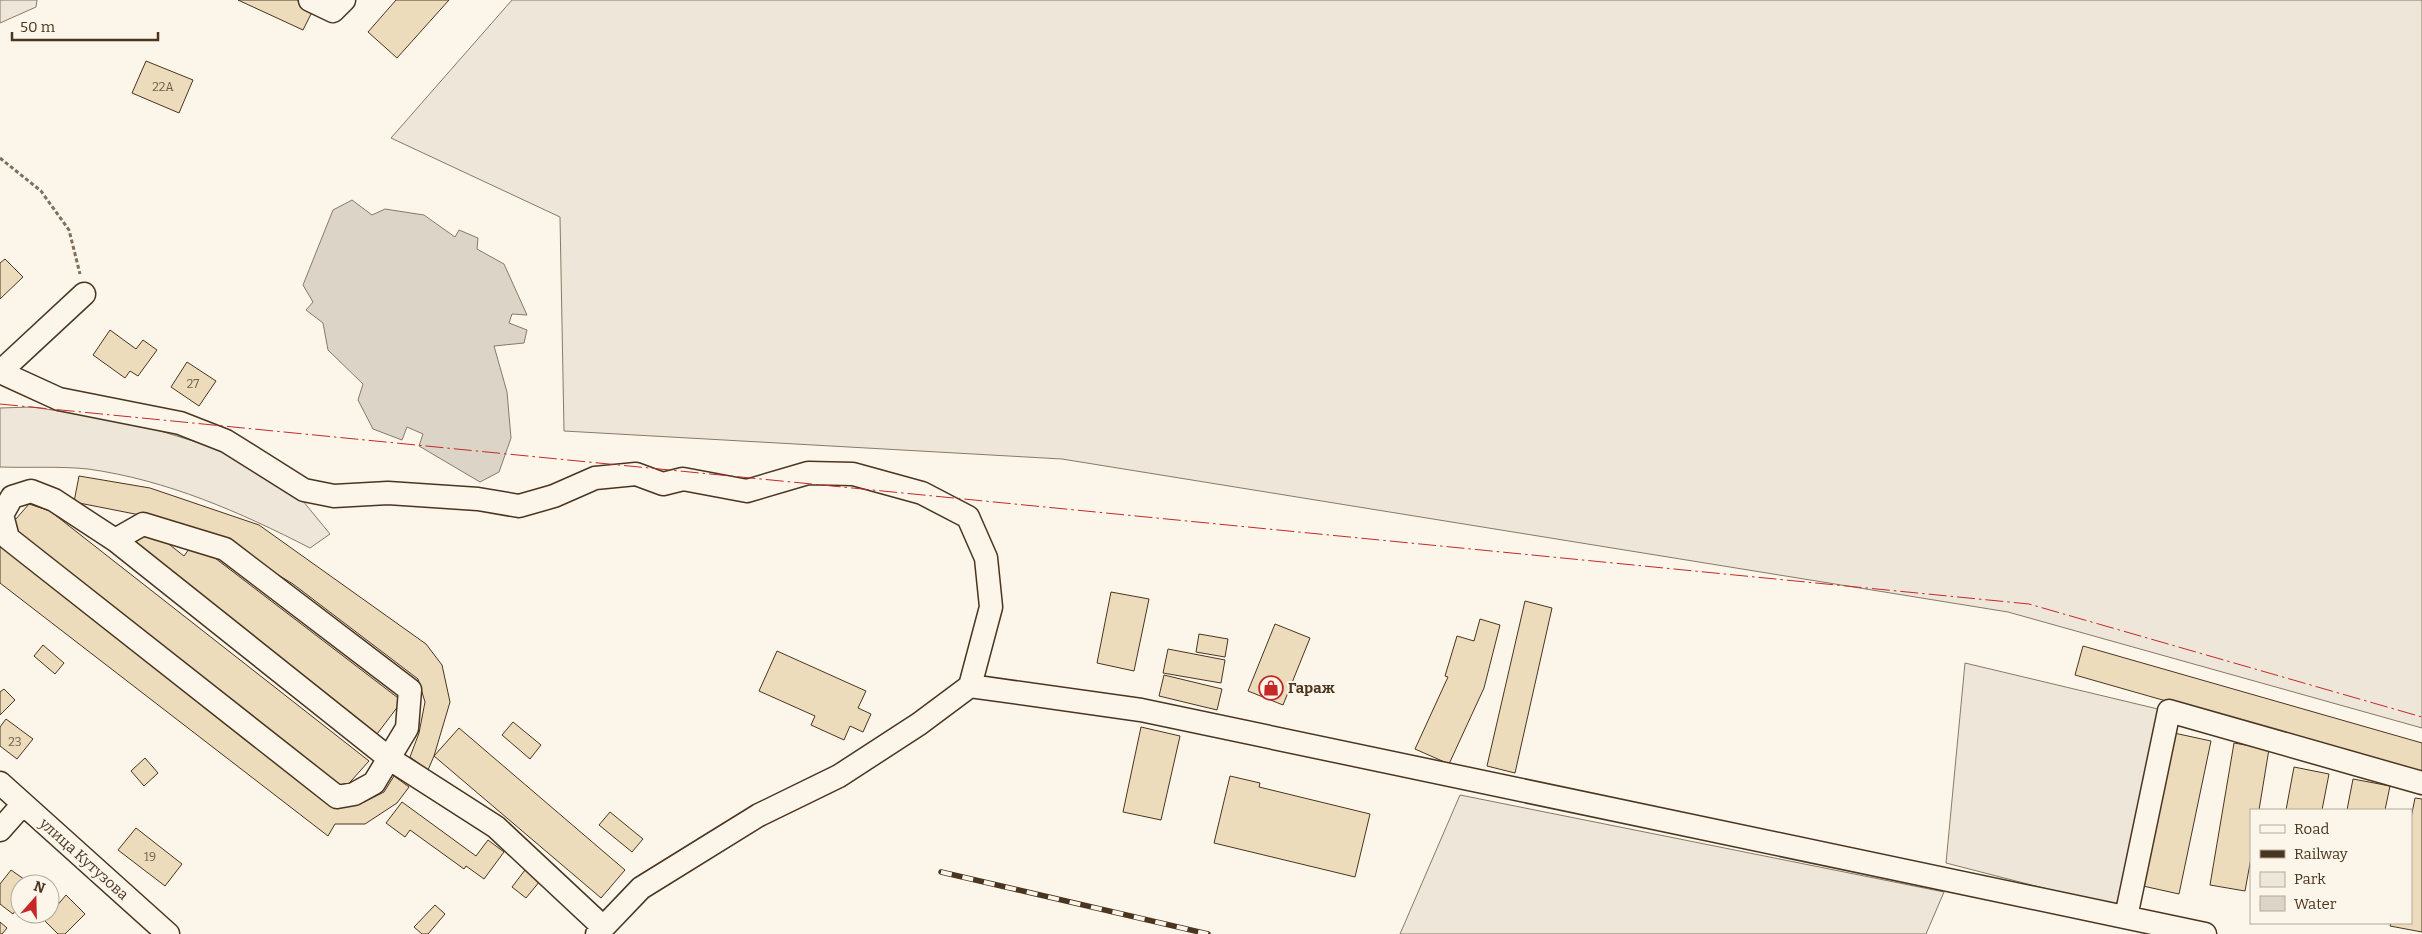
<svg xmlns="http://www.w3.org/2000/svg" width="2422" height="934" viewBox="0 0 2422 934" font-family="Bitter,serif">
  <style>
    .green { fill: #ede6d9; stroke: #887966 }
    .water { fill: #dcd4c6; stroke: #887966 }
    .building { fill: #ecdcbc; stroke: #4a3520 }
    .lines { fill: none; stroke-linecap: round; stroke-linejoin: round }
    .minor-casing { stroke: #4a3520; stroke-width: 25 }
    .path { stroke: #7f6f5c; stroke-width: 3; stroke-dasharray: 4 2.5; stroke-linecap: butt }
    .minor { stroke: #fbf6e9; stroke-width: 22 }
    .rail-casing { stroke: #4a3520; stroke-width: 5.5 }
    .rail { stroke: #fbf6e9; stroke-width: 4; stroke-dasharray: 11; stroke-linecap: butt }
    .power { stroke: #c62828; stroke-width: 1; stroke-dasharray: 18 4 2.5 4; stroke-linecap: butt }
    .labels { text-anchor: middle; dominant-baseline: central; stroke-width: 4; stroke-linejoin: round; paint-order: stroke }
    .number-label { font-size: 12px; fill: #725f47 }
    .poi-label { font-size: 15px; font-weight: bold; fill: #4a3520; stroke: #fbf6e9; text-anchor: start }
    .street-label { font-size: 15px; fill: #4a3520; stroke: #fbf6e9 }
  </style>
  <rect width="100%" height="100%" fill="#fbf6e9"/>
  <!-- green -->
  <path class="green" d="M0 0H37L36 7 0 23Z
    M512 0H2422V728L2008 612 1062 459 564 431 560 217 391 138Z
    M32 407 79 414 157 430 226 451 298 495 330 534 310 548C240 512 167 480 88 469 59 466 29 468 0 467V408Z
    M1965 663 2158 709 2117 907 1946 863Z
    M1460 795 1944 892 1926 934H1400Z"/>
  <!-- water -->
  <path class="water" d="M352 200 372 215 385 209 424 215 455 237 459 230 478 238 477 249 504 264 527 315 512 314 509 323 527 330 524 343 494 346 507 392 511 438 499 472 480 482 419 446 423 434 407 427 402 440 373 429 358 400 363 384 328 350 323 323 306 310 313 302 303 285 333 210Z"/>
  <!-- building -->
  <path class="building" d="M238 0H297L314 8 303 30Z
    M396 0H449L397 58 368 32Z
    M146 61 193 80 179 113 132 93Z
    M5 259 23 277 0 299V263Z
    M110 330 136 349 143 340 157 350 138 376 130 371 125 378 93 355Z
    M187 362 216 381 199 406 171 387Z
    M79 476 150 488 259 525 426 644 442 665 450 702 434 756 428 770 410 757 419 733 425 702 418 679 293 584 231 546 145 516 74 502Z
    M29 504 50 511 369 761 343 790 21 542 15 520Z
    M141 532 161 538 184 556 194 542 402 701 377 734 134 543Z
    M0 545 340 805 364 802 384 792 394 776 409 787 397 803 365 824H335L328 836 0 583Z
    M1111 592 1149 599 1134 671 1097 663Z
    M1525 601 1552 608 1515 773 1487 766Z
    M1480 619 1500 625 1484 688 1449 764 1415 749 1448 677 1445 676 1457 636 1474 641Z
    M1275 624 1310 638 1283 705 1248 691Z
    M1199 634 1228 639 1225 657 1196 652Z
    M43 645 64 663 55 674 34 656Z
    M2083 646 2422 743V774L2075 675Z
    M1168 649 1225 660 1221 683 1163 673Z
    M777 651 866 691 858 708 871 714 863 732 850 726 844 740 811 725 815 716 759 691Z
    M1164 675 1222 689 1217 710 1159 696Z
    M4 689 15 700 0 715V692Z
    M6 719 33 739 17 759 0 746V727Z
    M513 722 541 745 530 759 502 735Z
    M1141 727 1180 736 1161 820 1123 812Z
    M459 728 625 870 601 898 434 756Z
    M2174 733 2211 741 2179 894 2143 886Z
    M2234 743 2269 749 2259 810H2251V858L2245 891 2210 885Z
    M145 758 158 773 144 786 131 771Z
    M2294 767 2329 774 2322 810H2286Z
    M1230 776 1260 783 1259 787 1370 814 1355 877 1214 843Z
    M2353 779 2390 786 2385 810H2347Z
    M2415 798 2422 799V932L2390 926 2391 923H2411V818Z
    M402 802 476 856 488 840 504 852 484 879 466 866 464 869 410 830 405 837 386 823Z
    M610 812 643 839 632 852 599 825Z
    M136 828 182 864 165 886 118 850Z
    M11 870 31 884H20V903L13 914 0 904V884Z
    M525 870 540 881 526 898 512 887Z
    M66 895 85 914 65 934H58L43 919 50 914Z
    M435 905 445 914 428 934H422L414 927Z
    M0 922 7 928 2 934H0Z"/>
  <g class="lines">
    <!-- minor casing -->
    <g class="minor-casing">
      <path id="minor" d="M310 0 333 11 344 0
        M84 294 0 372 59 399 180 423 226 441 304 490 334 496 388 493 478 499 519 506 554 496 595 478 636 474 663 484 683 479 747 491 808 473 853 474 922 493 968 517 986 558 991 607 970 686
        M115 540 143 524 225 549 410 690 407 728 374 783 354 794 337 797 8 538 2 515 12 497 31 491 54 500 115 540 390 759 496 827 603 927
        M0 783 168 934
        M0 830 23 804
        M2126 917 2169 711 2422 783
        M597 934 641 888 759 815 839 776 919 724 970 686 1141 710 2205 934"/>
    </g>
    <!-- path -->
    <path class="path" d="M0 158 41 191 69 230 80 274"/>
    <!-- minor -->
    <use href="#minor" class="minor"/>
    <!-- rail casing -->
    <g class="rail-casing">
      <path id="rail" d="M941 872 1208 934"/>
    </g>
    <!-- rail -->
    <use href="#rail" class="rail"/>
    <!-- power -->
    <path class="power" d="M0 404 2029 604 2422 717"/>
  </g>
  <!-- icons -->
  <defs>
    <g id="shop-ring" transform="scale(1.25)"><circle r="9.5" fill="#fbf6e9" stroke="#c62828" stroke-width="1.5"/><path d="M-5-2.5h2.3a2.7 3.5 0 0 1 5.4 0H5L5.5 6h-11ZM-1.5-2.5h3a1.5 2.3 0 0 0-3 0Z" fill="#c62828"/></g>
  </defs>
  <g fill-rule="evenodd">
    <use href="#shop-ring" x="1271" y="688"/>
  </g>
  <g class="labels">
    <!-- number labels -->
    <g class="number-label">
      <text x="163" y="87">22А</text>
      <text x="193" y="384">27</text>
      <text x="15" y="742">23</text>
      <text x="150" y="857">19</text>
    </g>
    <!-- poi labels -->
    <g class="poi-label">
      <text x="1288" y="688">Гараж</text>
    </g>
    <!-- street labels -->
    <g class="street-label">
      <text transform="translate(84 859) rotate(42)">улица Кутузова</text>
    </g>
  </g>
  <!-- legend -->
  <rect x="2250" y="809" width="162" height="115" fill="#fbf6e9" stroke="#b4a999"/>
  <rect x="2260" y="825" width="25" height="8" fill="#fbf6e9" stroke="#b4a999"/>
  <text x="2294" y="834" font-size="15" fill="#4a3520">Road</text>
  <rect x="2260" y="850" width="25" height="8" fill="#4a3520" stroke="#b4a999"/>
  <text x="2294" y="859" font-size="15" fill="#4a3520">Railway</text>
  <rect x="2260" y="872" width="25" height="15" fill="#ede6d9" stroke="#b4a999"/>
  <text x="2294" y="884" font-size="15" fill="#4a3520">Park</text>
  <rect x="2260" y="896" width="25" height="15" fill="#dcd4c6" stroke="#b4a999"/>
  <text x="2294" y="909" font-size="15" fill="#4a3520">Water</text>
  <!-- north arrow -->
  <g transform="translate(35 899) rotate(20)"><circle r="24" fill="#fbf6e9" stroke="#b4a999"/>
  <path d="M0-4L9 19L0 12L-9 19Z" fill="#c62828"/>
  <text y="-8" font-size="14" font-weight="bold" text-anchor="middle" fill="#4a3520">N</text>
  </g>
  <!-- scale -->
  <path d="M12 32v8h146v-8" fill="none" stroke="#4a3520" stroke-width="2.5"/>
  <text x="20" y="32" font-size="15" fill="#4a3520" stroke="#fbf6e9" stroke-width="4" paint-order="stroke">50 m</text>
</svg>
